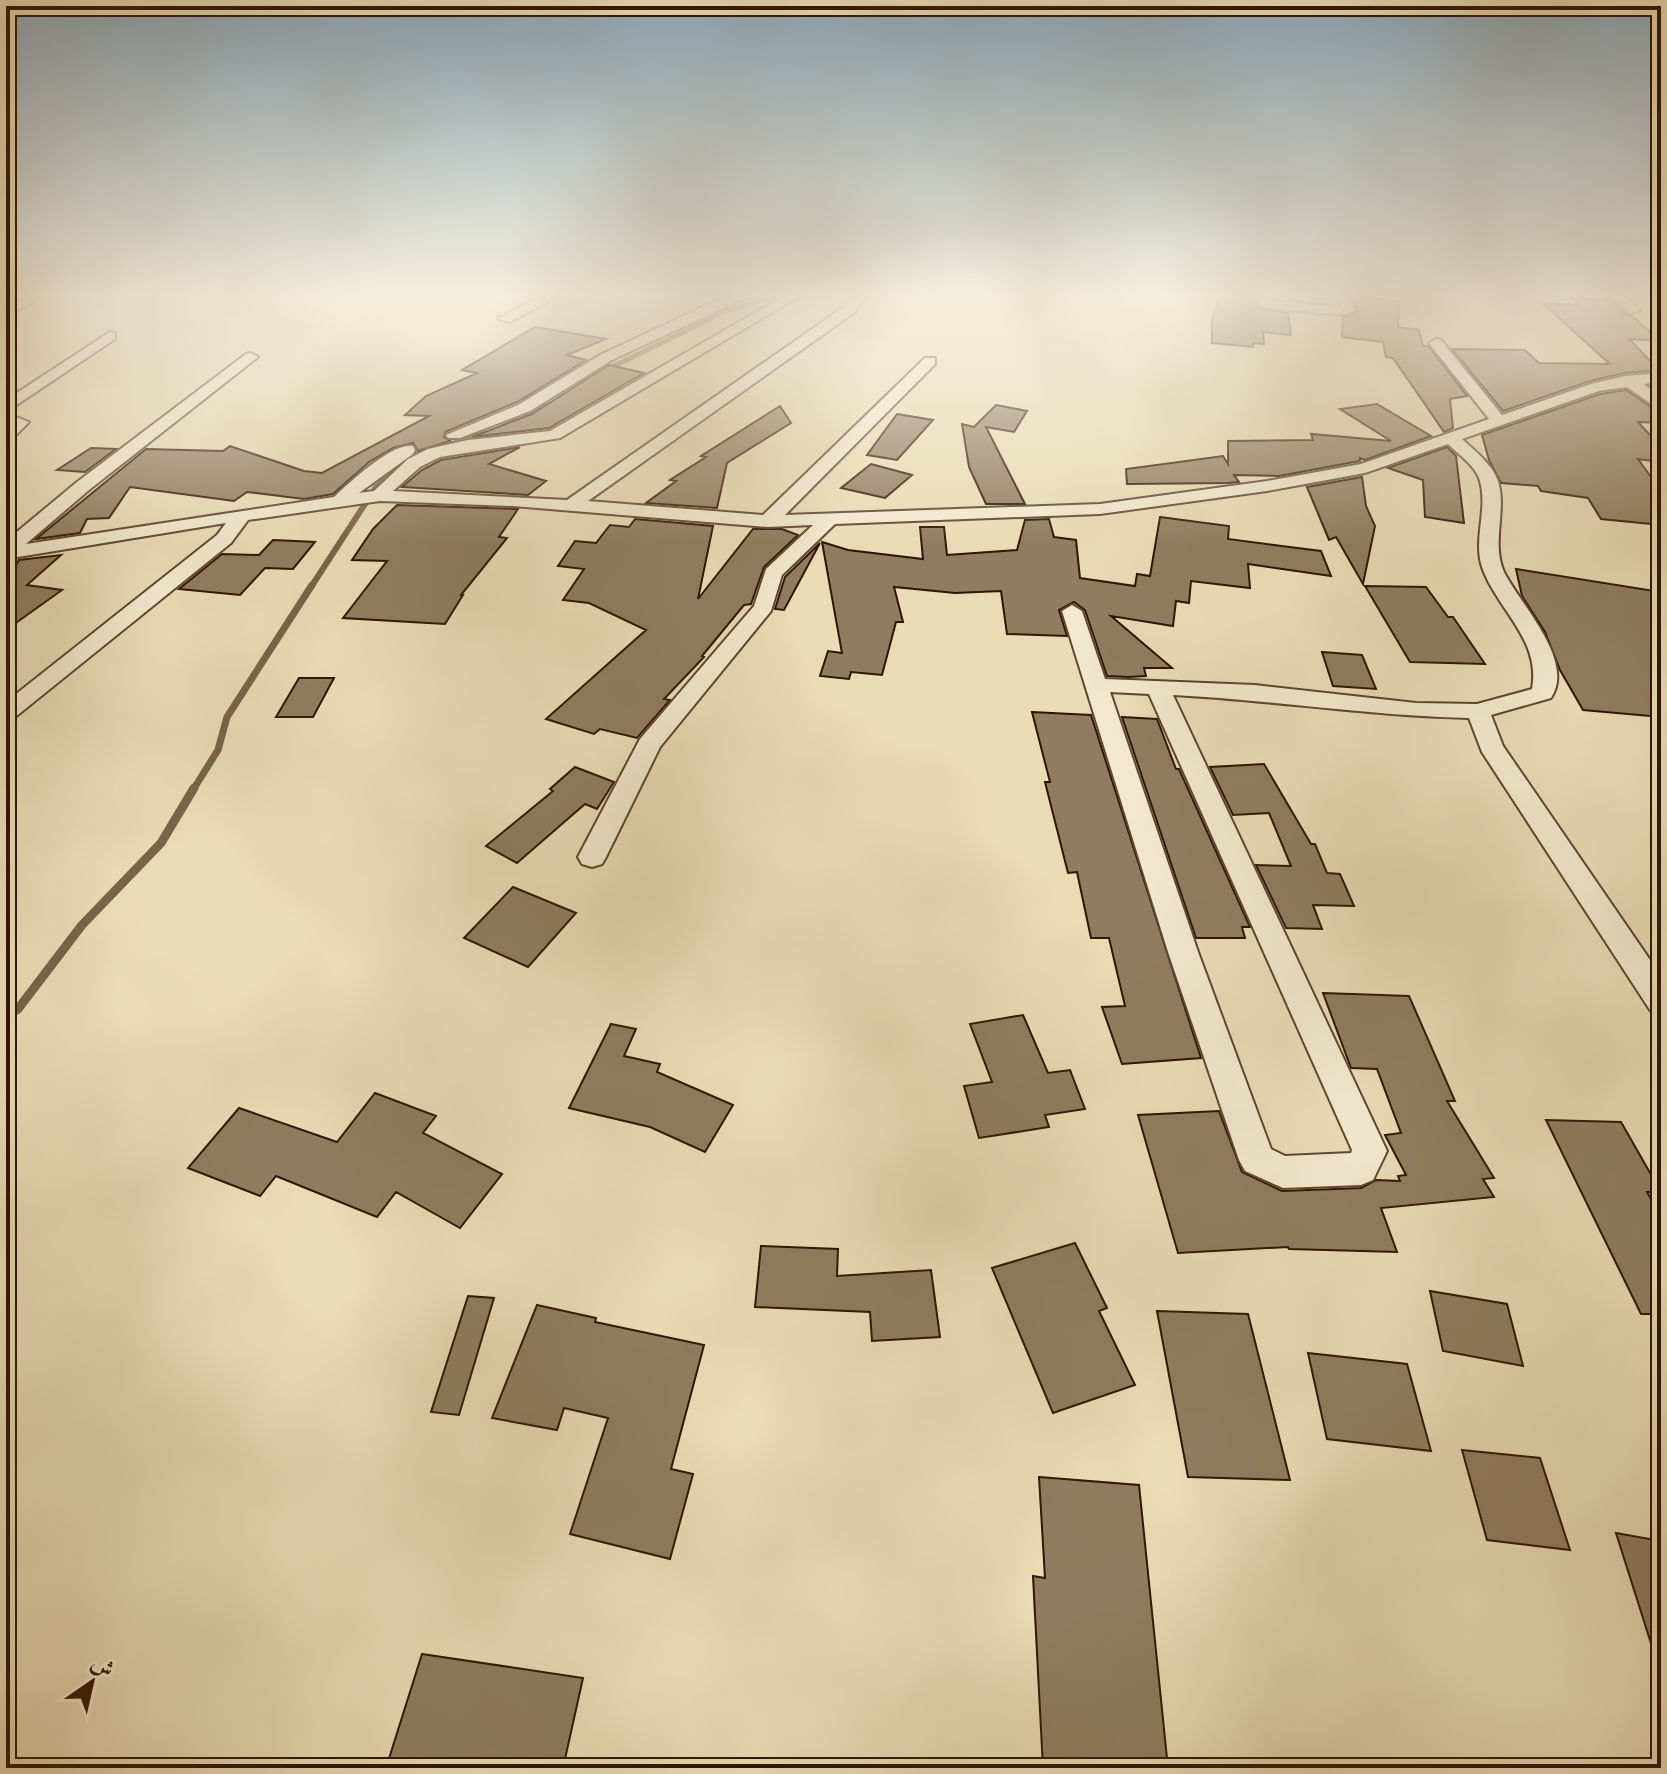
<svg xmlns="http://www.w3.org/2000/svg" width="1667" height="1774" viewBox="0 0 1667 1774" font-family="Cardo,Amiri,serif">
  <style>
    .lines { fill: none; stroke-linecap: round; stroke-linejoin: round }
    .stream-far3 { stroke: #79644a; stroke-width: 5 }
    .stream-far2 { stroke: #79644a; stroke-width: 6 }
    .stream-far1 { stroke: #79644a; stroke-width: 7 }
    .stream { stroke: #79644a; stroke-width: 9 }
    .building { fill: #907c60; stroke: #2f1504; stroke-width: 2 }
    .minor-casing { stroke: #5e4630; stroke-width: 4 }
    .minor { fill: #f1e8ce; fill-rule: evenodd }
  </style>
  <rect width="100%" height="100%" fill="#e9dbb4"/>
  <filter id="stains"><feTurbulence type="fractalNoise" baseFrequency=".0025" numOctaves="4"/><feColorMatrix values="0 0 0 0 .2 0 0 0 0 .09 0 0 0 0 .02 0 0 0 .5 -.17"/></filter>
  <radialGradient id="worn" r=".72"><stop offset=".6" stop-color="#630" stop-opacity="0"/><stop offset="1" stop-color="#630" stop-opacity=".3"/></radialGradient>
  <g class="lines">
    <!-- stream-far3 -->
    <path class="stream-far3" d="M602 372 728 310 774 296
      M505 426 548 405"/>
    <!-- stream-far2 -->
    <path class="stream-far2" d="M504 426 509 424
      M311 587 376 487 411 457 487 433"/>
    <!-- stream-far1 -->
    <path class="stream-far1" d="M193 790 218 750 227 717 312 585"/>
    <!-- stream -->
    <path class="stream" d="M6 1016 18 1009 82 925 161 843 194 788"/>
  </g>
  <!-- building -->
  <path class="building" d="M1220 296H1254L1257 308 1288 313 1291 335 1263 332 1264 344 1253 343V347L1212 343V320Z
    M1368 298 1399 301 1398 327 1419 330 1423 346H1428L1467 396 1450 399 1453 428 1444 432 1393 358 1386 357 1383 342 1342 337 1343 318 1358 311 1354 299Z
    M1571 298 1611 300 1627 315H1631L1661 341 1629 339 1659 370 1624 373 1590 381 1503 411 1452 349 1525 350 1539 363 1610 364 1542 303 1579 305Z
    M535 327 606 339 567 355 586 360 517 402 445 432 444 437 450 441 418 451 413 443 393 448 369 462 333 494 304 499 247 492 234 501 130 487 109 518 87 519 80 533 36 539 146 449 223 451 230 446 304 471 322 473 429 416 405 415 426 396 477 373 462 370Z
    M609 365 644 373 549 428 472 437 532 414Z
    M1626 390 1661 414V423L1638 422 1661 447V462L1638 459 1661 491V525L1601 519 1588 498 1541 491 1538 486 1501 483 1489 460 1482 435 1600 394Z
    M1377 404 1431 436 1365 460 1360 458V461L1279 476 1234 475 1239 482 1228 483 1127 484 1126 469 1223 456 1228 464V441L1313 440 1311 434 1391 441 1340 409Z
    M996 405 1027 411 1014 432 986 427 1025 504H986L969 467 962 424 974 427Z
    M780 406 791 423 727 463 717 508 646 503 676 481 670 480 706 457 701 456Z
    M897 414 933 420 897 460 867 455Z
    M520 447 489 464 546 481 528 495 402 487 422 470 441 460Z
    M1447 447 1456 456 1464 523 1425 517 1423 480 1388 468Z
    M91 448 116 449 85 472 57 470Z
    M871 464 912 475 885 498 841 488Z
    M1362 477 1366 506 1375 526 1363 584 1336 537 1329 540 1307 487Z
    M397 505 518 509 499 537 507 538 461 595H463L445 624 343 618 387 561 352 560 373 529Z
    M1160 517 1229 526 1228 539 1321 551 1331 576 1248 564 1250 588 1191 581 1189 603 1176 601 1173 626 1111 616 1172 668H1144L1146 676 1128 677 1107 676 1085 610 1074 602 1059 610 1067 636 1007 634 1001 591 955 593 894 587 903 622H896L882 675 851 672 849 679 820 676 828 651 842 653 822 542 848 550 923 559 920 527H944L947 555 1017 550 1025 520 1049 519 1054 537 1076 540 1080 578 1135 586 1137 574 1150 576Z
    M635 519 713 526 698 599 753 529H782L798 535 764 567 751 604 744 605 702 656 704 657 664 699 670 700 637 738 600 729 594 734 546 719 646 630 589 603 563 600 584 569 558 566 575 541 596 543 610 525 629 527Z
    M273 540 315 542 293 569 265 568 240 595 179 589 222 554 259 555Z
    M820 543 784 610 775 609 785 577Z
    M61 555 27 585 62 590 6 630V582L19 560Z
    M1516 569 1661 592V717L1583 710 1560 670 1545 632 1522 596Z
    M1365 586 1426 587 1448 617H1453L1485 664 1410 662Z
    M1322 652 1362 655 1376 689 1333 686Z
    M299 678H334L313 717H276Z
    M1032 712 1091 715 1201 1058 1122 1064 1102 1007 1125 1006 1109 938H1091L1077 872 1068 873 1045 782H1050Z
    M1122 717 1157 719 1176 769H1179L1250 927H1242L1245 938H1196Z
    M1264 764 1311 844H1315L1327 873 1340 874 1354 906 1313 905 1322 929 1286 928 1256 865 1291 866 1269 813 1233 815 1210 767Z
    M575 767 614 782 597 809 585 804 517 863 486 846 553 791 550 789Z
    M513 887 576 913 528 967 464 938Z
    M1323 993 1409 996 1455 1101H1447L1494 1178 1483 1179 1494 1197 1381 1208 1397 1252 1289 1249 1288 1247 1178 1253 1138 1115 1219 1111 1242 1172 1282 1191 1361 1188 1376 1180 1400 1181 1398 1176 1406 1175 1385 1135 1401 1133 1377 1069 1351 1068Z
    M1023 1015 1048 1073 1070 1070 1085 1109 1045 1115 1049 1127 979 1138 964 1086 992 1082 970 1024Z
    M611 1024 636 1029 624 1056 660 1064 657 1072 733 1105 705 1152 650 1127 569 1108Z
    M375 1093 436 1116 423 1133 502 1174 460 1228 396 1192 377 1217 276 1176 260 1196 188 1168 239 1108 337 1142Z
    M1546 1120 1621 1122 1661 1192H1647L1661 1216V1314H1641Z
    M1075 1243 1107 1308 1099 1311 1135 1385 1053 1413 992 1268Z
    M761 1246 838 1249 837 1276 931 1270 940 1337 872 1341 870 1312 755 1307Z
    M1430 1291 1507 1304 1523 1366 1443 1351Z
    M468 1296 494 1298 459 1415 431 1412Z
    M537 1305 596 1318 595 1322 704 1345 671 1469 693 1474 670 1559 570 1534 608 1418 564 1408 557 1430 492 1418Z
    M1157 1311 1248 1314 1290 1480 1188 1477Z
    M1308 1353 1407 1364 1431 1451 1327 1439Z
    M1462 1450 1540 1458 1570 1550 1487 1540Z
    M1039 1477 1139 1485 1168 1768H1043L1033 1576 1045 1578Z
    M1616 1533 1661 1541V1658L1656 1659Z
    M422 1654 583 1678 563 1768H386Z"/>
  <g class="lines">
    <!-- minor casing -->
    <g class="minor-casing">
      <path id="minor" d="M28 296H45L6 316V307Z
        M541 296H558L510 322 498 319Z
        M726 296H754L738 301 612 360 530 411 460 438H448L446 435 518 405 602 354Z
        M784 296H800L560 438 440 457 420 467 393 491 567 500 845 306 853 296H866L855 312 588 501 763 515 925 358H935V364L785 515 1100 504 1267 481 1361 464 1489 419 1429 343 1436 339 1441 340 1502 415 1591 384 1625 376 1661 373V381L1644 384 1661 398V411L1627 387 1599 391 1462 439C1475 451 1492 464 1498 481 1507 510 1491 543 1504 572 1520 604 1576 661 1551 698L1491 715 1503 746 1661 976V1014L1650 1010 1482 752 1469 718C1370 716 1272 700 1173 695L1387 1151 1373 1180 1361 1185 1283 1188 1245 1171 1239 1160 1168 952 1062 611 1072 605 1082 611 1105 679 1255 685 1416 703 1477 704 1532 689C1541 639 1497 610 1482 567 1473 540 1488 509 1480 481 1476 466 1459 455 1448 444L1365 473 1267 491 1100 514 835 524 782 575 771 611 660 747 606 857 602 864 592 867 582 864 578 857 640 739 754 606 766 569 813 525 768 527 513 506 380 501 248 520 231 543 14 718 6 720V702L217 535 226 523 6 559V541L77 482 246 354 251 353 258 357 89 490 26 544 334 497C349 483 392 442 413 446L415 450 413 454 359 493 374 491 408 459 428 449 468 440 550 431ZM1110 692 1149 694 1352 1150 1351 1153 1285 1156 1271 1149 1198 952Z
        M1257 296H1269L1270 300 1341 307 1338 296H1350L1355 310 1344 315 1267 308 1258 305Z
        M1611 296H1625L1641 310 1629 313Z
        M110 332 115 333V339L6 412V400Z
        M6 413 29 422 12 439 6 441V427L10 424 6 423Z"/>
    </g>
    <!-- minor -->
    <use href="#minor" class="minor"/>
  </g>
  <!-- sky -->
  <linearGradient id="sky" x2="0" y2="1"><stop stop-color="#8fa9bb"/><stop offset="0.54" stop-color="#f5efdd"/><stop offset="1" stop-color="#f5efdd" stop-opacity="0"/></linearGradient>
  <rect width="1667" height="545" fill="url(#sky)"/>
  <!-- margin -->
  <rect width="1667" height="1774" fill="none" stroke="#e9dbb4" stroke-width="32"/>
  <rect x="8" y="8" width="1651" height="1758" fill="none" stroke="#2f1504" stroke-width="4"/>
  <rect x="16" y="16" width="1635" height="1742" fill="none" stroke="#2f1504" stroke-width="2"/>
  <!-- north arrow -->
  <g transform="translate(92 1682) rotate(34)" stroke="#f1e8ce" stroke-width="6" paint-order="stroke">
  <path d="M0-6L14 30L0 20L-14 30Z" fill="#2f1504"/>
  <text y="-12" font-size="22" font-weight="bold" text-anchor="middle" fill="#2f1504">ش</text>
  </g>
  <rect width="100%" height="100%" filter="url(#stains)"/>
  <rect width="100%" height="100%" fill="url(#worn)"/>
</svg>
